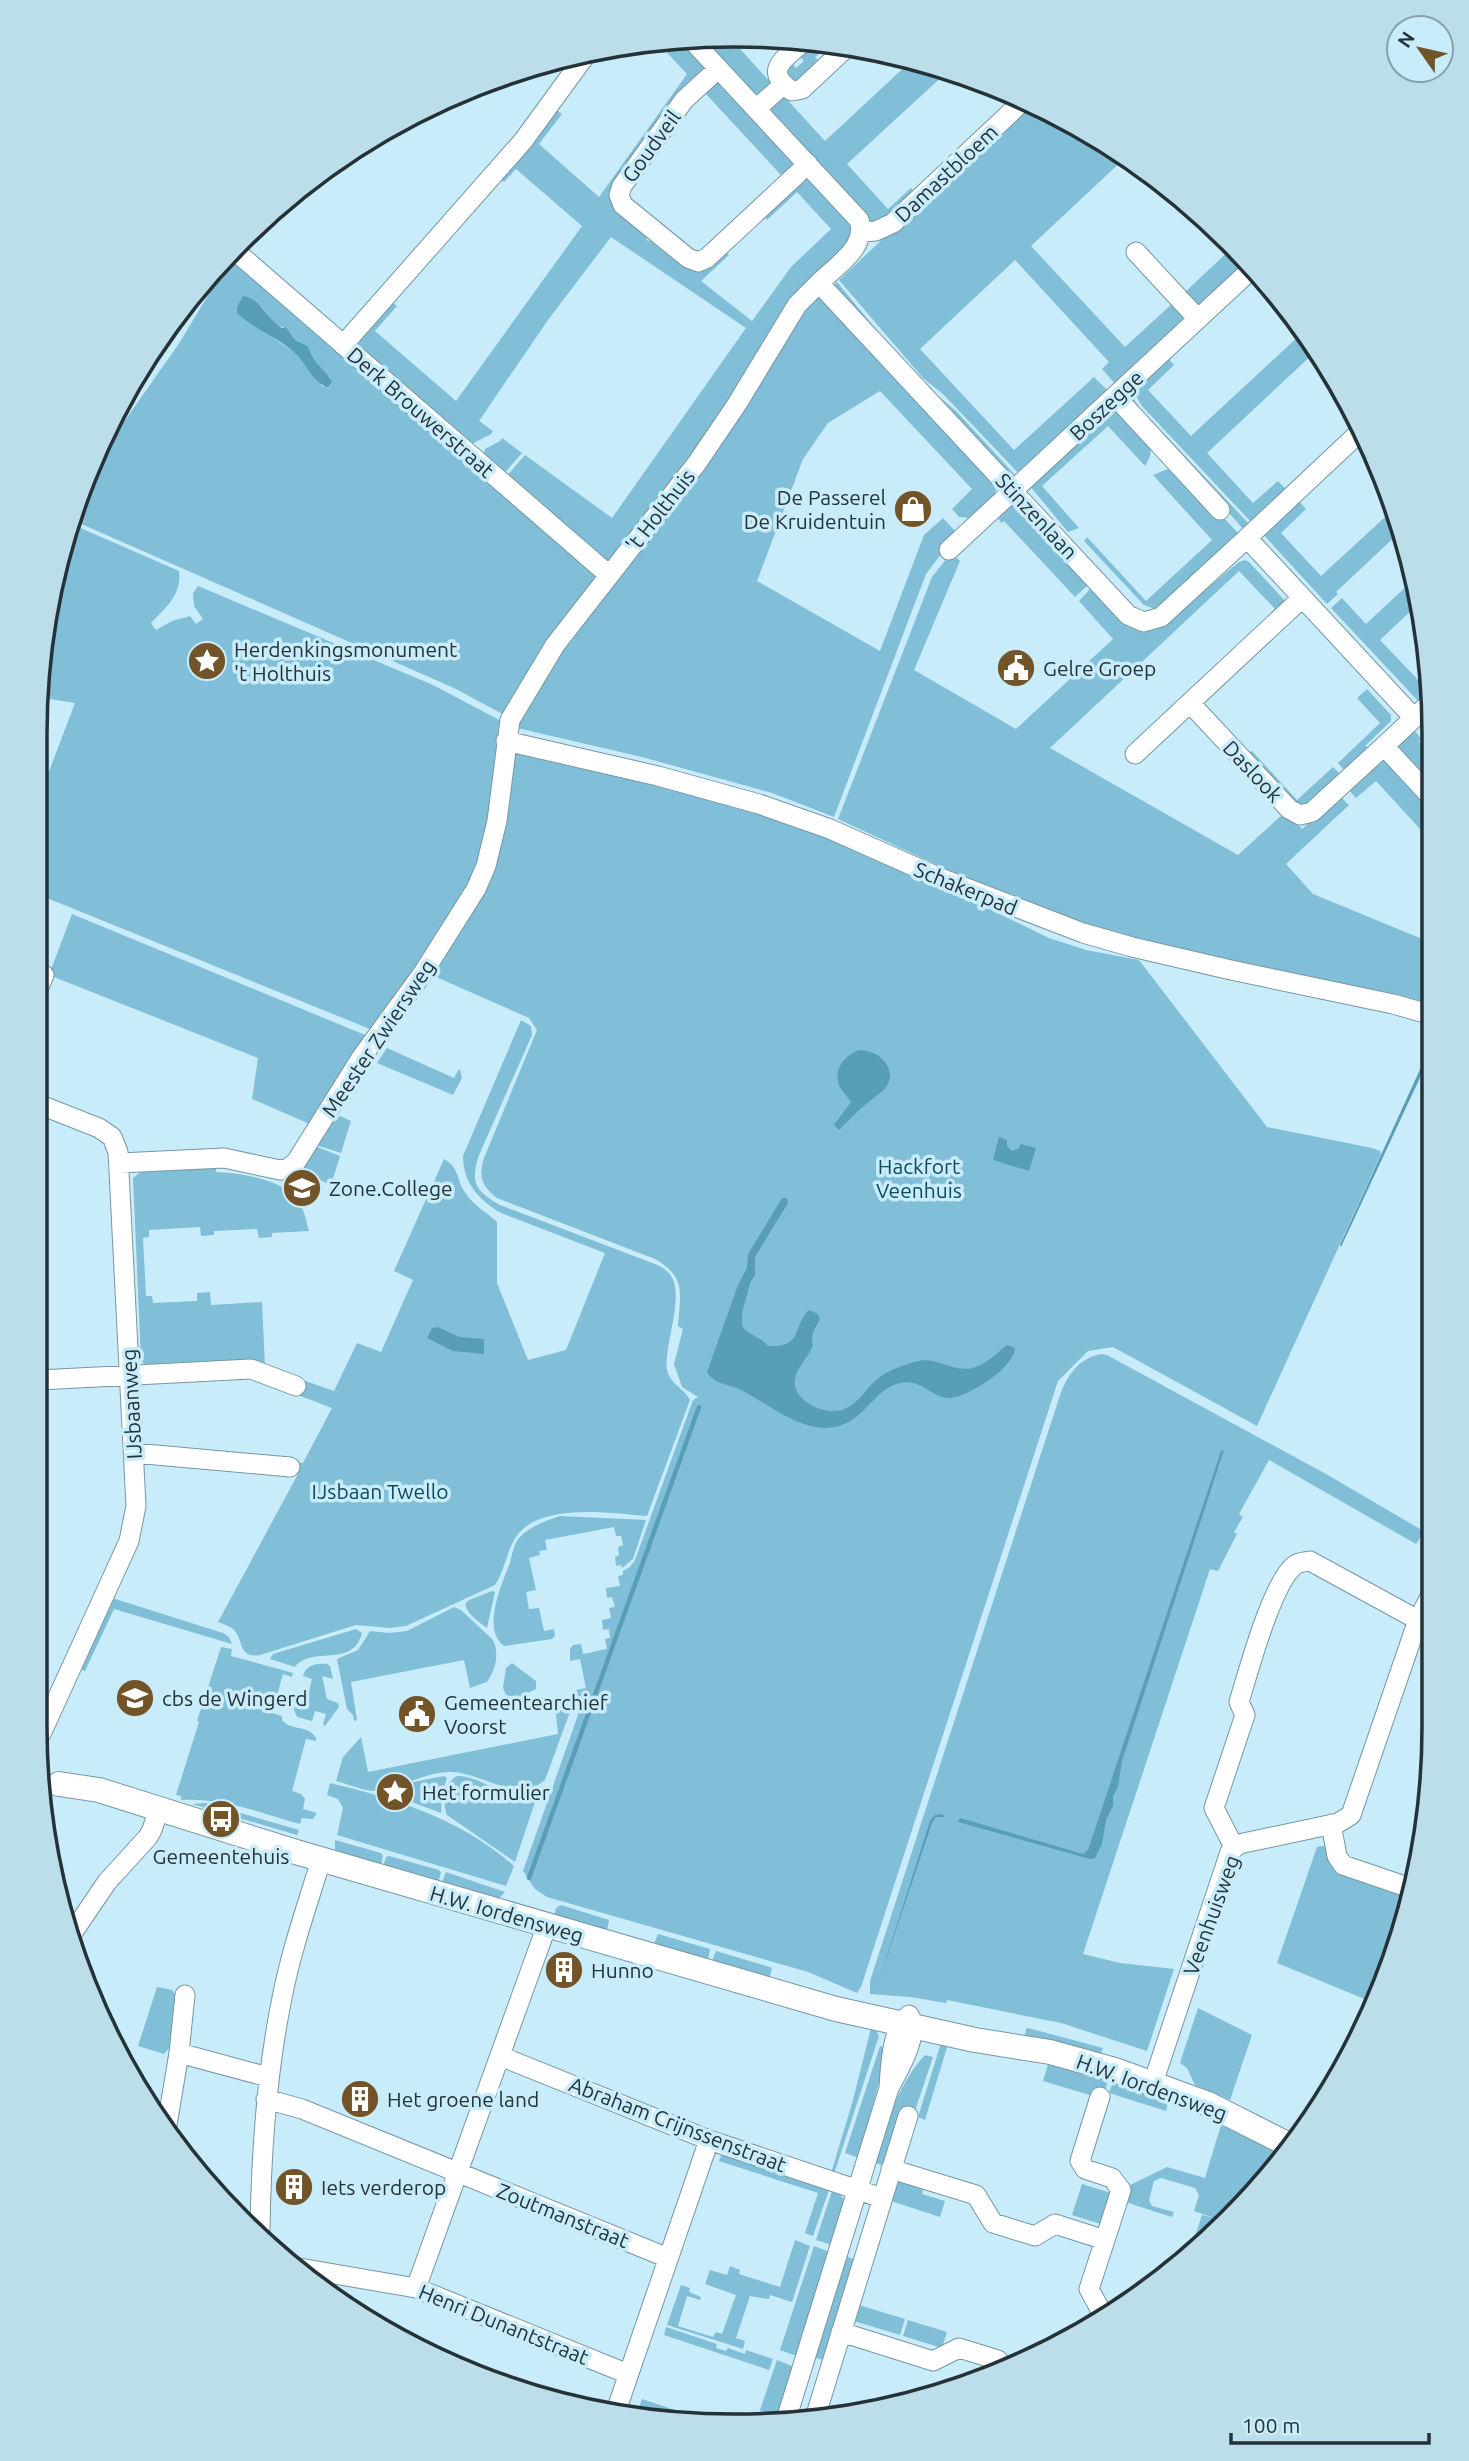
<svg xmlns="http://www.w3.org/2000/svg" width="1469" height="2461" viewBox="0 0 1469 2461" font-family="Ubuntu,sans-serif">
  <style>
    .green { fill: #80bfd7; fill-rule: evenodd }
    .water { fill: #589eb7 }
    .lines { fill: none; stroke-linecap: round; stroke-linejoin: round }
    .stream { stroke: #589eb7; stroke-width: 4.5 }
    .minor-casing { stroke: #7697a4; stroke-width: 21 }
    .major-casing { stroke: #7697a4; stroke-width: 26 }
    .minor { stroke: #fff; stroke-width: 19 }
    .major { stroke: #fff; stroke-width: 24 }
    .labels { text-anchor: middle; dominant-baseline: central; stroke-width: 7; stroke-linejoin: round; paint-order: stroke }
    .street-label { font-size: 21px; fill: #253238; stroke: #c9ecfa }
    .poi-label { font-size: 21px; fill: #253238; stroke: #c9ecfa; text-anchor: start }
    .park-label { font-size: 21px; fill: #0e4b5e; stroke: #c9ecfa }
    .rim { fill: none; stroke: #253238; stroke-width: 3.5 }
  </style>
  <rect width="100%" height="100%" fill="#c9ecfa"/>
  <!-- green -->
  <path class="green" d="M732 35 730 38 773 85 759 94 752 93 699 39Z
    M684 40 701 57 705 68 618 184 650 234 646 240 649 241 652 236 686 262 723 249 729 255 701 281 752 321 791 267 831 229 797 192 767 220 762 213 805 176 851 218 855 234 713 431 610 561 606 562 505 478 525 455 612 518 746 328 611 237 548 320 479 421 493 431 491 434 468 446 353 346 389 300 397 306 375 331 456 401 582 226 516 169 504 182 497 177 554 108 562 114 539 144 599 197 687 74 658 43Z
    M810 42 842 46 829 58 822 51 815 57 822 64 797 86 782 69 790 61 796 68 804 61 798 54Z
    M911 61 947 72 847 164 888 209 911 188 916 194 890 219 874 223 867 219 772 114 771 107 782 94 825 141Z
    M717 81 723 83 796 166 782 176 705 93Z
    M1029 102 1127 156 1031 246 1125 347 1173 303 1183 315V323L1118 387 1102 369 1109 362 1015 260 920 349 1014 450 1094 377 1110 393 1021 476 943 394 923 378 839 280Z
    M1232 248 1250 264 1199 305 1183 294Z
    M230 259 597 577 508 717 454 688 70 519 72 509 97 460 178 345ZM253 300C256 303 260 305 263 308 271 318 272 327 286 327L295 340 308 346 313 362 330 378 323 387 297 354 241 316Z
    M837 282 897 355 930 389 957 412 1017 477H1009L833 286Z
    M819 296 996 487 995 495 971 518 959 517 952 509 972 489 880 391 828 423 803 459 757 581 880 651 924 535 943 518 957 533 926 574 834 817 772 793 642 757 517 728 527 699 801 307Z
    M1303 332 1316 351 1207 453 1253 503 1278 481 1288 491 1252 523 1142 406 1131 388 1165 355 1174 365 1148 390 1191 436Z
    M1128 391 1140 408 1251 526 1243 529 1127 395Z
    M1111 410H1116L1150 443C1152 453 1150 458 1145 466L1108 426 1042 486 1079 528 1068 532 1029 485Z
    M502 438 522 453 502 476 483 456 485 449 500 441Z
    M1168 469 1171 470 1218 512 1239 534 1160 611 1144 605 1084 541 1087 537 1146 601 1212 540 1153 475Z
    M1299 501 1306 509 1281 533 1321 576 1396 507 1401 531 1336 592 1338 594 1327 604 1262 533Z
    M1014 505 1088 585 1075 597 1004 521 1002 523 995 515 1007 506Z
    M69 523 179 571C182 595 166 607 151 623L156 630 172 621 190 616 196 624 203 619 194 606 193 593 198 586 433 685 505 723 494 817 461 908 370 1029 37 894V803L75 703 37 697Z
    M951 553 960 561 914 670 1016 729 1113 639 1079 601 1091 588 1124 618 1194 599 1239 562 1245 560 1249 562 1287 603 1276 610 1239 571 1050 748 1238 855 1283 814 1265 790 1302 829 1339 795 1349 805 1286 864 1313 894 1432 943V1008L1096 931 1043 914 838 819 932 577Z
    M1411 582 1416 606 1380 640 1421 683 1430 675 1432 693 1420 703 1331 608 1342 598 1366 624Z
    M1367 689 1391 715V721L1366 745 1367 750 1347 773 1338 763 1380 723 1357 698Z
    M1411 727 1421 738 1419 741 1432 756V790L1399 752 1398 746Z
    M513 751 584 763 845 839 1049 938 1086 950 1139 960 1267 1127 1372 1148 1380 1151 1381 1154 1257 1426 1113 1347 1088 1351 1058 1381 861 1987 857 1993 808 1972 547 1897 535 1889 523 1871 578 1715 576 1690 586 1688 580 1659 570 1661V1649L573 1645 581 1644 583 1654 607 1649 605 1639 610 1638 609 1629 603 1630 602 1620 611 1618 609 1608 615 1607 612 1597 607 1598 606 1588 620 1586 618 1576 623 1575V1571L630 1567 635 1560 693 1400 698 1397 682 1387 674 1364 683 1329 678 1326C680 1293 687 1278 655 1259L497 1198C482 1187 478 1176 484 1158L537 1030 529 1018 427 973 465 918Z
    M1252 751 1297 800 1333 767 1343 777 1301 810 1246 756Z
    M1381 760H1385L1432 807V842L1376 781 1356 798 1347 788Z
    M72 914 370 1037 312 1125 252 1099 258 1058 49 975Z
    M521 1020 531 1026 532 1035 479 1155C470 1182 475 1191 500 1205L655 1264C660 1266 665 1269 669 1273 687 1293 663 1346 667 1370 670 1384 684 1388 690 1400L647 1516C610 1513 536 1501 514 1540 506 1555 504 1571 495 1585L406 1626 389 1628 356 1625 260 1655C238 1659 244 1640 234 1630 230 1626 223 1624 218 1622L298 1474 291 1472 292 1462 303 1463 332 1408 295 1394 300 1379 334 1391 357 1343 381 1352 413 1280 394 1271 444 1159C458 1166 457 1179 464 1191 472 1204 486 1212 497 1222V1283L528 1360 566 1350 605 1253 501 1213C479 1200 463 1183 463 1156Z
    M387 1048 454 1078 459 1069 460 1070 462 1078 453 1095 377 1063Z
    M340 1116 351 1121 341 1153 316 1145 334 1118Z
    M315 1146 340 1156 331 1185 305 1173 303 1168Z
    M216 1168V1172C240 1173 282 1179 298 1200 304 1208 306 1221 309 1231L272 1233V1237L259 1238 257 1229 214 1231V1235L201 1236 200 1227 149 1230V1237L143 1238 146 1296H152L153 1303 197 1301V1293L210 1292 211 1305 262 1302 265 1366H145L141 1360 133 1178 142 1171Z
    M1101 1354 1107 1355 1326 1474 1432 1536V1541L1422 1535 1416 1544 1269 1460 1239 1514 1243 1517 1234 1532 1237 1534 1218 1571 1210 1569 1083 1954 1120 1963 1174 1969 1147 2051 1061 2023 947 2000 946 2003 910 1997 870 1994V1981L1061 1392C1069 1373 1080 1358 1101 1354Z
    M560 1516 646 1520 633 1559 622 1568 621 1565 616 1566 615 1557 619 1555 618 1547 623 1545 621 1536H616L614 1527 545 1540 547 1550 539 1551 540 1555 529 1558 536 1590 526 1592 529 1609 539 1608 544 1631 554 1629 555 1636 552 1639 504 1646C481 1630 502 1583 510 1563 512 1554 514 1543 520 1537 529 1527 547 1520 560 1516Z
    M492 1591 495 1592 487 1628C479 1622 467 1614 465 1604L469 1600Z
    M109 1597 223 1633 229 1637 232 1644 114 1609 85 1671 79 1669Z
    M454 1607 461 1610 493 1640C500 1655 495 1670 487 1682L470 1688 464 1660 351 1682 357 1720 354 1721 353 1715 347 1709 337 1659 358 1650 370 1631 389 1633 407 1631Z
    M356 1629 362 1633C353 1669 311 1645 295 1667L270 1659 273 1654Z
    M221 1647 232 1649 231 1656 293 1673 292 1677 283 1674 272 1713 282 1716V1720C291 1731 309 1725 316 1738V1741L306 1739 292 1791 301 1794 305 1799 303 1809 317 1813 313 1819 302 1818 300 1824C260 1813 223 1797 181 1800V1796L176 1795 199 1722 197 1721Z
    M512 1663 536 1681V1689L518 1698 506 1695 503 1688 506 1668Z
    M327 1664 330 1666 333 1679 322 1676 327 1699 338 1703 339 1707 325 1726 323 1724 326 1714 315 1711 312 1721 297 1717 294 1710 295 1705 305 1708 312 1679 303 1676C306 1665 316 1663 327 1664Z
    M554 1696 568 1708 570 1712 545 1780C517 1804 483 1773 452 1772 425 1771 403 1788 378 1791 366 1792 348 1784 336 1781L343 1757 361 1737 368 1772 558 1734Z
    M444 1776 447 1778 442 1793 441 1813 388 1793 389 1791 413 1782Z
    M457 1776C476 1776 489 1788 506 1792 517 1794 528 1787 539 1790L515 1862 447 1815C442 1801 443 1784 457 1776Z
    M330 1783C397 1799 461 1819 514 1866L506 1886 337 1835 343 1808 338 1799 327 1795Z
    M206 1803 299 1830 297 1835 192 1804Z
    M335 1840 381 1853 383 1856 380 1869 335 1851Z
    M1329 1845 1408 1893 1397 1952 1372 2002 1277 1963 1317 1847Z
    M389 1856 439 1870 441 1873 437 1886 382 1870 386 1857Z
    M446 1872 505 1892 496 1902 440 1887Z
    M561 1905 609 1920 606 1936 553 1920 556 1908Z
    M658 1934 710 1949 707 1965 652 1949Z
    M716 1951 770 1967 772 1969 768 1982 710 1966Z
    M157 1987 172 1990 175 1994 172 2032 176 2041 164 2054 138 2046Z
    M1198 2008 1252 2035 1230 2100 1195 2085 1187 2068 1180 2063Z
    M871 2028 875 2029 879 2036 834 2174 831 2173 853 2100Z
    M1028 2028 1103 2048 1100 2056 1024 2040 1026 2029Z
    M941 2043 948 2044 925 2120 918 2117Z
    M880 2046 888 2048 859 2158 845 2153Z
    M925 2055 933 2057 914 2114 887 2167 873 2162C885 2126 898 2084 925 2055Z
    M1048 2064 1108 2081 1105 2091 1095 2088 1093 2096 1043 2081Z
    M1113 2082 1168 2102 1166 2111 1109 2093Z
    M1221 2125 1273 2151 1264 2179 1229 2221 1194 2252 1190 2251 1202 2215 1214 2218 1194 2211 1199 2195 1195 2188 1161 2178 1154 2181 1149 2200 1152 2206 1174 2212 1172 2217 1122 2201 1126 2187 1167 2167 1205 2178Z
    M723 2150 830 2187 813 2236 805 2233 818 2193 719 2161Z
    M899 2177 924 2185 922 2194 945 2201 940 2217 891 2201Z
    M1082 2184 1114 2194 1104 2225 1072 2215Z
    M833 2188 845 2200 832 2245 816 2240Z
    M795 2240 810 2246 792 2302 770 2295 769 2299 750 2296 736 2338 745 2341 743 2349 667 2325 681 2285 690 2288 689 2292 701 2297 700 2300 687 2296 678 2326 713 2337 716 2332 722 2334 736 2295 705 2284 710 2270 727 2275 730 2266 740 2270 739 2274 780 2287Z
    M814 2246 830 2252 798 2354 794 2355 780 2350Z
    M844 2256 858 2260 824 2360 815 2358Z
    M859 2305 905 2319 900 2335 854 2321Z
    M908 2320 947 2332 942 2348 903 2336Z
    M666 2327 717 2344 716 2348 726 2351 728 2348 745 2354 746 2350 773 2359 769 2370 664 2335Z
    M777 2360 794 2367 777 2423 755 2425Z
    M642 2399 720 2425 635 2418Z"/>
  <!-- water -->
  <path class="water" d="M243 296C261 298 267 320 282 328L286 327 295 340 308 346C314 366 324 367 332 382L328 387C314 384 307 365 297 355 280 338 255 330 237 313V307Z
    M1432 1043V1052L1341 1247 1340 1245Z
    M859 1050C869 1051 878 1053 884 1061 902 1084 876 1095 864 1106 855 1113 847 1122 839 1130L834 1125 851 1102C848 1097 843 1093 840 1087 832 1070 844 1056 859 1050Z
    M999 1137 1007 1140V1146L1012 1151 1018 1149 1021 1144 1036 1148 1029 1171 993 1160Z
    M782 1198H787L788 1203 755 1257V1275L750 1283 742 1313V1326C749 1336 760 1336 768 1346 803 1348 792 1327 809 1310L818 1314 820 1319C815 1329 810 1334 813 1346 803 1366 782 1381 805 1401 812 1407 821 1410 830 1411 856 1413 862 1390 880 1377 889 1370 904 1365 914 1362 936 1354 954 1375 976 1367 987 1363 997 1353 1007 1345L1015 1348C1015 1367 969 1396 951 1398 931 1400 923 1376 896 1384 875 1391 865 1417 842 1425 805 1438 769 1403 739 1389 727 1384 714 1384 707 1372L738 1285 747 1268 748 1254Z
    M438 1327 459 1337 484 1339V1354L453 1351 427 1338 432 1328Z
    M1224 1450 1122 1761 1118 1787 1113 1796V1806L1106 1820 1102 1844 1095 1858 1090 1859 958 1822 960 1818 1083 1854 1088 1850 1221 1451Z
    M943 1814 944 1817H936L932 1823 878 1984 930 1821 935 1815Z"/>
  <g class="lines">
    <!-- stream -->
    <path class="stream" d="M529 1878 699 1407"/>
    <!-- minor casing -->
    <g class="minor-casing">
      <path id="minor" d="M691 39 859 220C868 247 836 266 819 283L1128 615 1144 622 1161 617 1247 538 1414 718 1384 746 1432 798
        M803 42C785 59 762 70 792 91L802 89 848 46
        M718 69 684 100 622 186 619 195 623 205 688 258 698 262 707 258 808 164
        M756 109 784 84
        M862 232 876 231 893 223 1024 100
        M233 249 609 575
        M1136 252 1198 319
        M343 345 523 141 588 52
        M144 364 177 317
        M1115 396 1220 510
        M1247 538 1361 431
        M949 550 1254 267
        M1190 703 1289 809 1300 815 1312 812 1384 746
        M1414 718 1432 701
        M506 741 658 776 759 804 830 829 938 877 1083 933 1132 947 1231 970 1393 1004 1432 1015
        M1135 754 1302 598
        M38 989 44 975
        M38 1104 99 1128 112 1137 118 1152 136 1506 129 1541 41 1734
        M120 1163 224 1158 280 1170 287 1169 296 1162 361 1058 423 973 476 889 486 866 497 821 510 720 555 645 697 463 737 404 797 305 819 283
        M39 1380 251 1369 296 1386
        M134 1453 290 1467
        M1331 1824 1337 1856 1343 1865 1410 1888
        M1234 1847 1214 1808 1245 1715 1239 1702C1248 1673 1272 1582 1295 1565 1299 1562 1305 1562 1310 1561L1418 1620
        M69 1938 107 1882 148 1837 152 1830 159 1808
        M179 2053 268 2077
        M500 2056 709 2140 882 2198
        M1153 2083 1230 1852 1239 1844 1338 1823 1351 1815 1418 1620 1432 1593
        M1100 2097 1080 2161 1085 2169 1112 2178 1121 2190 1105 2240
        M266 2099 302 2109 668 2258
        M166 2131 179 2053 185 1995
        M891 2169 976 2195 993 2223 1035 2236 1055 2224 1105 2240 1089 2289 1101 2311 1098 2320
        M260 2232C261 2153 266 2076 282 1998 291 1951 307 1906 321 1860
        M294 2267 416 2288 628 2374
        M416 2288 547 1925
        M841 2332 933 2361 959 2348 998 2360 1004 2370
        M615 2414 709 2140
        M814 2421 908 2116
        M785 2423 889 2088C898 2071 921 2033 909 2015 892 2026 890 2069 889 2088"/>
    </g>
    <!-- major casing -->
    <g class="major-casing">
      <path id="major" d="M59 1784 99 1790 296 1852 836 2009 975 2040 1050 2052 1115 2070 1208 2104 1291 2146"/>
    </g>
    <!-- minor -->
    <use href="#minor" class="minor"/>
    <!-- major -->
    <use href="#major" class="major"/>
  </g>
  <!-- icons -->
  <defs>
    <g id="shop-disc" transform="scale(2.0125)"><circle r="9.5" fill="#735429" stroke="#c9ecfa"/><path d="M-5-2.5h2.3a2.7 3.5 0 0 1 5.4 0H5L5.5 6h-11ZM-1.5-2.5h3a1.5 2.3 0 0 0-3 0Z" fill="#fff"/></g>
    <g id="sight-disc" transform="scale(2.0125)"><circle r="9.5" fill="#735429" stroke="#c9ecfa"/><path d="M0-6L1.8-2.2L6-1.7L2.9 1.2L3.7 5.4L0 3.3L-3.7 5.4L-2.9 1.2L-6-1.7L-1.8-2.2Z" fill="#fff"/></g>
    <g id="civic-disc" transform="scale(2.0125)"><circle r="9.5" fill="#735429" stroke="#c9ecfa"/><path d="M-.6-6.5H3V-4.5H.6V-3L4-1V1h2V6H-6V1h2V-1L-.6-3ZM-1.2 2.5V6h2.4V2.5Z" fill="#fff"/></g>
    <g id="school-disc" transform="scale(2.0125)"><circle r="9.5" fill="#735429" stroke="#c9ecfa"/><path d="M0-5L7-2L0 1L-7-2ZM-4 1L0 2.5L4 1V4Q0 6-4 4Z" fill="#fff"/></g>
    <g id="bus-disc" transform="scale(2.0125)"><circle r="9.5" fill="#735429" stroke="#c9ecfa"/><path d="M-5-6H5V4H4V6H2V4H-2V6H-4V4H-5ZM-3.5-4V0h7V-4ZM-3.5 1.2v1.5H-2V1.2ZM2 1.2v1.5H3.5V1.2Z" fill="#fff"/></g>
    <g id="building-disc" transform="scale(2.0125)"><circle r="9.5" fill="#735429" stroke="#c9ecfa"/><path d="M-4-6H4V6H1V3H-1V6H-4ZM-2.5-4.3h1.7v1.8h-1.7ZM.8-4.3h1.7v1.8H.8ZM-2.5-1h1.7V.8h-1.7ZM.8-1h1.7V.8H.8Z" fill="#fff"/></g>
  </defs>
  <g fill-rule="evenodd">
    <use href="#shop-disc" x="913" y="509"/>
    <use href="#sight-disc" x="207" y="661"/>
    <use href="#civic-disc" x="1016" y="668"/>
    <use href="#school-disc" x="302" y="1188"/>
    <use href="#school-disc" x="135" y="1698"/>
    <use href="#civic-disc" x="417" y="1714"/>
    <use href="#sight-disc" x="395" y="1792"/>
    <use href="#bus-disc" x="221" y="1819"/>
    <use href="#building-disc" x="564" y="1970"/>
    <use href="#building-disc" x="360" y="2099"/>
    <use href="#building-disc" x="294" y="2187"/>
  </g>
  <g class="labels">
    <!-- street labels -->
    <g class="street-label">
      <text transform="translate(651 146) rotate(-54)">Goudveil</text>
      <text transform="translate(946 173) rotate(-43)">Damastbloem</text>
      <text transform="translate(1106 405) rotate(-43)">Boszegge</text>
      <text transform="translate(421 412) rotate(41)">Derk Brouwerstraat</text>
      <text transform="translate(660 510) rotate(-52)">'t Holthuis</text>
      <text transform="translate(1037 516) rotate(47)">Stinzenlaan</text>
      <text transform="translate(1253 771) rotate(47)">Daslook</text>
      <text transform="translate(966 888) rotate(22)">Schakerpad</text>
      <text transform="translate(378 1038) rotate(-56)">Meester Zwiersweg</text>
      <text transform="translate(131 1404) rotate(-93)">IJsbaanweg</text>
      <text transform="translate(507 1914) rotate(16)">H.W. Iordensweg</text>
      <text transform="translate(1211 1915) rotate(-70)">Veenhuisweg</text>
      <text transform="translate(1152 2087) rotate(20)">H.W. Iordensweg</text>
      <text transform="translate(678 2124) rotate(21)">Abraham Crijnssenstraat</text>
      <text transform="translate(563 2215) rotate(22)">Zoutmanstraat</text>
      <text transform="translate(504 2324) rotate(22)">Henri Dunantstraat</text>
    </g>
    <!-- poi labels -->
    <g class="poi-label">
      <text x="886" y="497" text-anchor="end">De Passerel<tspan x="886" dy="24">De Kruidentuin</tspan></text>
      <text x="234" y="649">Herdenkingsmonument<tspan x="234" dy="24">'t Holthuis</tspan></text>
      <text x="1043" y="668">Gelre Groep</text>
      <text x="329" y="1188">Zone.College</text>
      <text x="162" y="1698">cbs de Wingerd</text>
      <text x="444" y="1702">Gemeentearchief<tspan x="444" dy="24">Voorst</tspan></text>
      <text x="422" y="1792">Het formulier</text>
      <text x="221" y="1856" text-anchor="middle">Gemeentehuis</text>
      <text x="591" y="1970">Hunno</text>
      <text x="387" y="2099">Het groene land</text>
      <text x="321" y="2187">Iets verderop</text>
    </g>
    <!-- park labels -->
    <g class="park-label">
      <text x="919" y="1166">Hackfort<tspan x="919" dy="24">Veenhuis</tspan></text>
      <text x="380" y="1491">IJsbaan Twello</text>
    </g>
  </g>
  <!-- crop -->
  <path d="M0 0H1469V2461H0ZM734 47H735A687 687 0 0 1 1422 734V1727A687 687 0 0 1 735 2414H734A687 687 0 0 1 47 1727V734A687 687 0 0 1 734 47Z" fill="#bcddea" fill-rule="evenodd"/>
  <path class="rim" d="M734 47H735A687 687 0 0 1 1422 734V1727A687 687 0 0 1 735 2414H734A687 687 0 0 1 47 1727V734A687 687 0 0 1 734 47Z"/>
  <!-- north arrow -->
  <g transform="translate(1420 49) rotate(304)"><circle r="33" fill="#c9ecfa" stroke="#87a2ac" stroke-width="2"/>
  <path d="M0-5L12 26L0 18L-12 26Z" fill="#735429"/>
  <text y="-10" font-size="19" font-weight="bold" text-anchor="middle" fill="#253238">N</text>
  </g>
  <!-- scale -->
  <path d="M1231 2433v10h198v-10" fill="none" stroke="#253238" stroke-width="3.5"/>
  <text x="1242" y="2433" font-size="21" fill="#253238" stroke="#c9ecfa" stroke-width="5" paint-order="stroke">100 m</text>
</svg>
